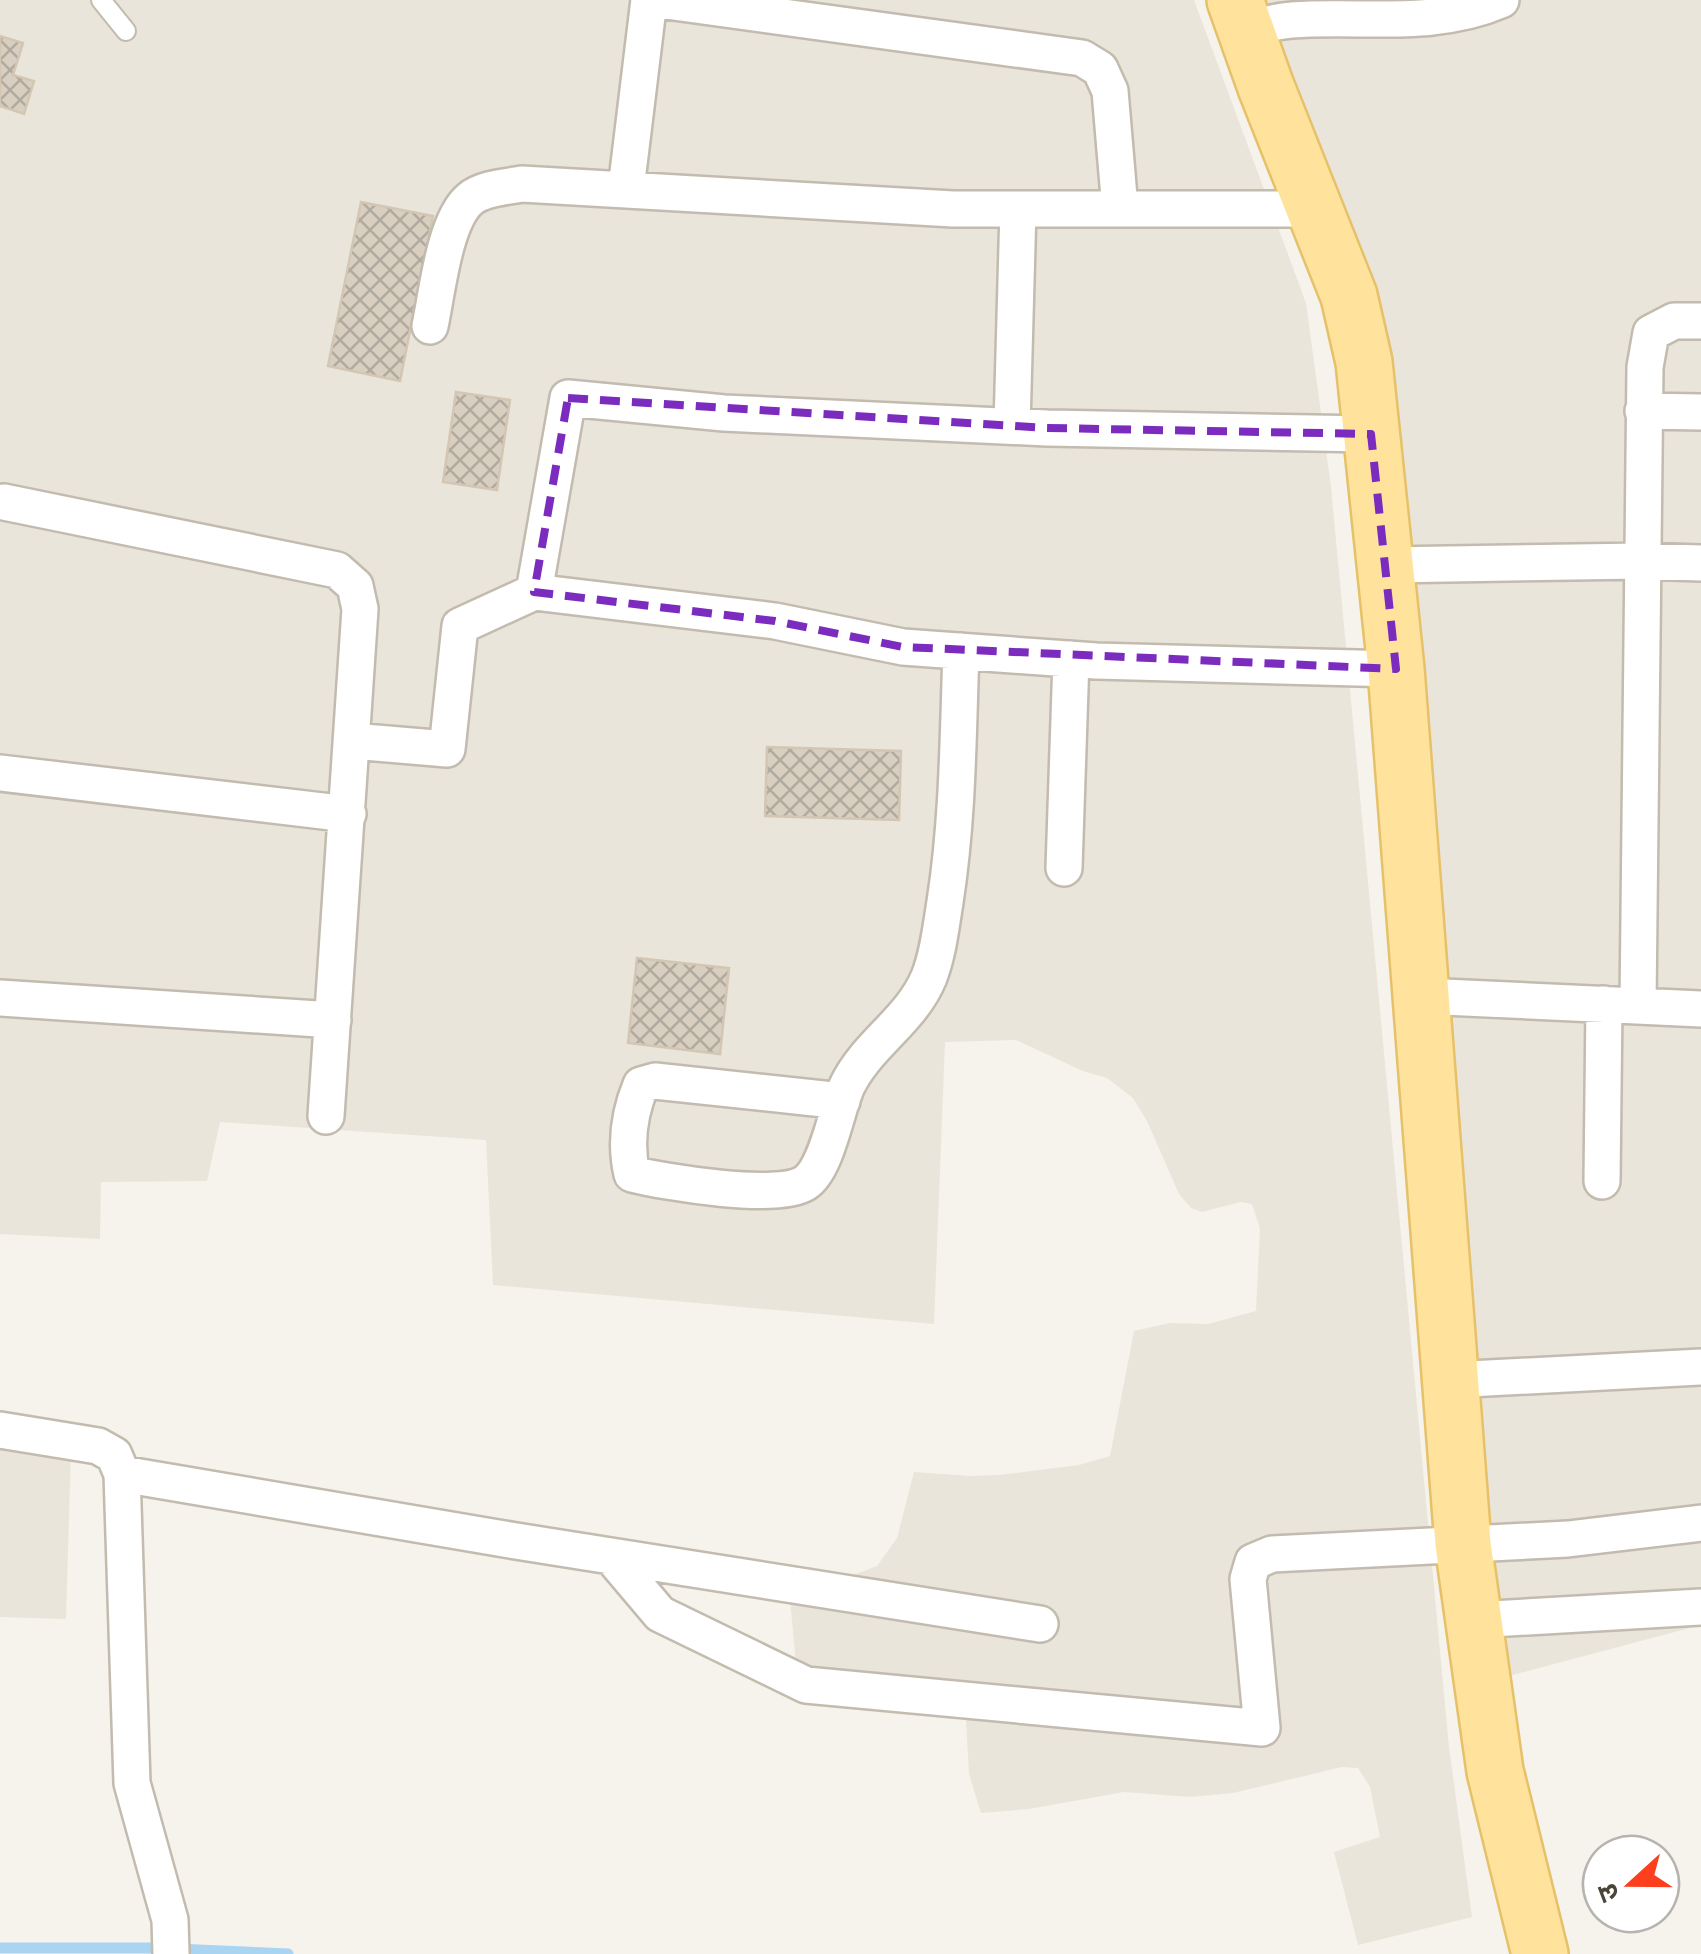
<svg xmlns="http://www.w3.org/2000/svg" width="1701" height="1954" viewBox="0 0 1701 1954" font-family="Figtree,'Noto Sans Devanagari',sans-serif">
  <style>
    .residential { fill: #eae5da }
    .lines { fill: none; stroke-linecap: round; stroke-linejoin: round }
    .stream { stroke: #a9d4f2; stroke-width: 11 }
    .building { fill: url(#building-cross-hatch); stroke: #d3c7b4; stroke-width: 2.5 }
    .service-casing { stroke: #c2bbae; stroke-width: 22 }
    .minor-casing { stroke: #c2bbae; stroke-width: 40 }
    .primary-casing { stroke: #e6c16a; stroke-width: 60 }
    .service { stroke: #fff; stroke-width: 18 }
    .minor { stroke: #fff; stroke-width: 35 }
    .primary { stroke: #ffe39c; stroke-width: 55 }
    .marked { fill: none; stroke: #7b2cbf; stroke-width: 8; stroke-dasharray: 20 12; stroke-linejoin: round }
  </style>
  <defs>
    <pattern id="building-cross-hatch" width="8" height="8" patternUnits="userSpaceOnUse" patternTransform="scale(2.5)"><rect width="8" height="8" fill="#d8cfc1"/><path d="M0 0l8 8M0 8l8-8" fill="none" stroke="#b1aa9e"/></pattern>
  </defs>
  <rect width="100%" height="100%" fill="#f6f3ec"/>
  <!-- residential -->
  <path class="residential" d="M0 0H1194L1306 303 1331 487 1449 1747 1472 1917 1358 1945 1334 1852 1380 1837 1370 1787 1358 1768 1342 1767 1233 1793 1190 1797 1124 1792 1029 1809 981 1813 969 1774 965 1703 798 1686 790 1599 877 1566 897 1538 914 1472 970 1476 999 1475 1079 1465 1110 1456 1134 1331 1170 1323 1208 1324 1256 1311 1260 1229 1252 1204 1241 1202 1202 1212 1191 1208 1179 1194 1147 1121 1133 1098 1107 1078 1083 1071 1016 1040 945 1042 934 1324 493 1285 486 1140 220 1122 207 1181 101 1182 100 1239 0 1234Z
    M1253 0H1701V1625L1483 1683 1365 300Z
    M0 1441 71 1450 66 1619 0 1617Z"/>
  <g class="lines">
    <!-- stream -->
    <path class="stream" d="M0 1948H152L288 1954"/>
  </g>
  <!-- building -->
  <path class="building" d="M0 36 23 43 13 75 34 81 24 114 0 106Z
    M361 202 433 216 400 381 328 366Z
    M456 392 510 400 497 490 443 482Z
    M767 747 901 751 899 820 765 816Z
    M637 958 729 968 720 1054 628 1043Z"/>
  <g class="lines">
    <!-- service casing -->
    <g class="service-casing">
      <path id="service" d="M101 0 126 31"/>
    </g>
    <!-- minor casing -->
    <g class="minor-casing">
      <path id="minor" d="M659 0 1082 58 1100 69 1110 91 1120 209
        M1245 29C1260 26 1276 21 1292 20 1362 15 1434 29 1501 0
        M626 189 649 0
        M430 326C437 294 444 221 470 199 483 188 506 187 522 184L953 209H1313
        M1643 411 1701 412
        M1012 426 1018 209
        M1371 434 1047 428 724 413 568 398 534 592 775 621 903 647 1096 661 1396 669
        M4 502 337 570 355 586 360 609 326 1116
        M1386 565 1641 561 1701 563
        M352 741 447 749 460 626 534 592
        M0 773 348 814
        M1064 868 1071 659
        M1422 996 1701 1009
        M0 998 333 1020
        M1638 1006 1645 367 1651 333 1674 321H1701
        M842 1101 655 1081 641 1085C629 1114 625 1144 632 1174 664 1182 778 1201 805 1183 827 1169 836 1110 847 1086 867 1044 911 1021 929 977 938 954 941 927 945 902 958 819 958 735 961 651
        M1602 1181 1604 1004
        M1450 1380 1701 1367
        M0 1430 98 1446 114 1455 122 1474 132 1783 170 1920 171 1954
        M122 1474 516 1541 1040 1624
        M611 1556 660 1614 806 1685 1262 1728 1248 1579 1253 1562 1272 1554 1568 1539 1701 1523
        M1474 1620 1701 1607"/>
    </g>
    <!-- primary casing -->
    <g class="primary-casing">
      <path id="primary" d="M1235 0 1266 87 1349 296 1364 362 1396 669 1463 1544 1495 1771 1540 1954"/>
    </g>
    <!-- service -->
    <use href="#service" class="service"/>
    <!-- minor -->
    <use href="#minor" class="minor"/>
    <!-- primary -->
    <use href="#primary" class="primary"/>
  </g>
  <!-- marked area -->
  <path class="marked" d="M568 398 1047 428 1371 434 1396 669 903 647 775 621 534 592Z"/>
  <!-- north arrow -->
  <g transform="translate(1631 1884) rotate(249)"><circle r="48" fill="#ffffff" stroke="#b7b4b0" stroke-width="2.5"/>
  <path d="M0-8L18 38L0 25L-18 38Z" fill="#fc3f1d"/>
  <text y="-15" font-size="28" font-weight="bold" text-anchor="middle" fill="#4b4439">उ</text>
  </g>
</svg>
